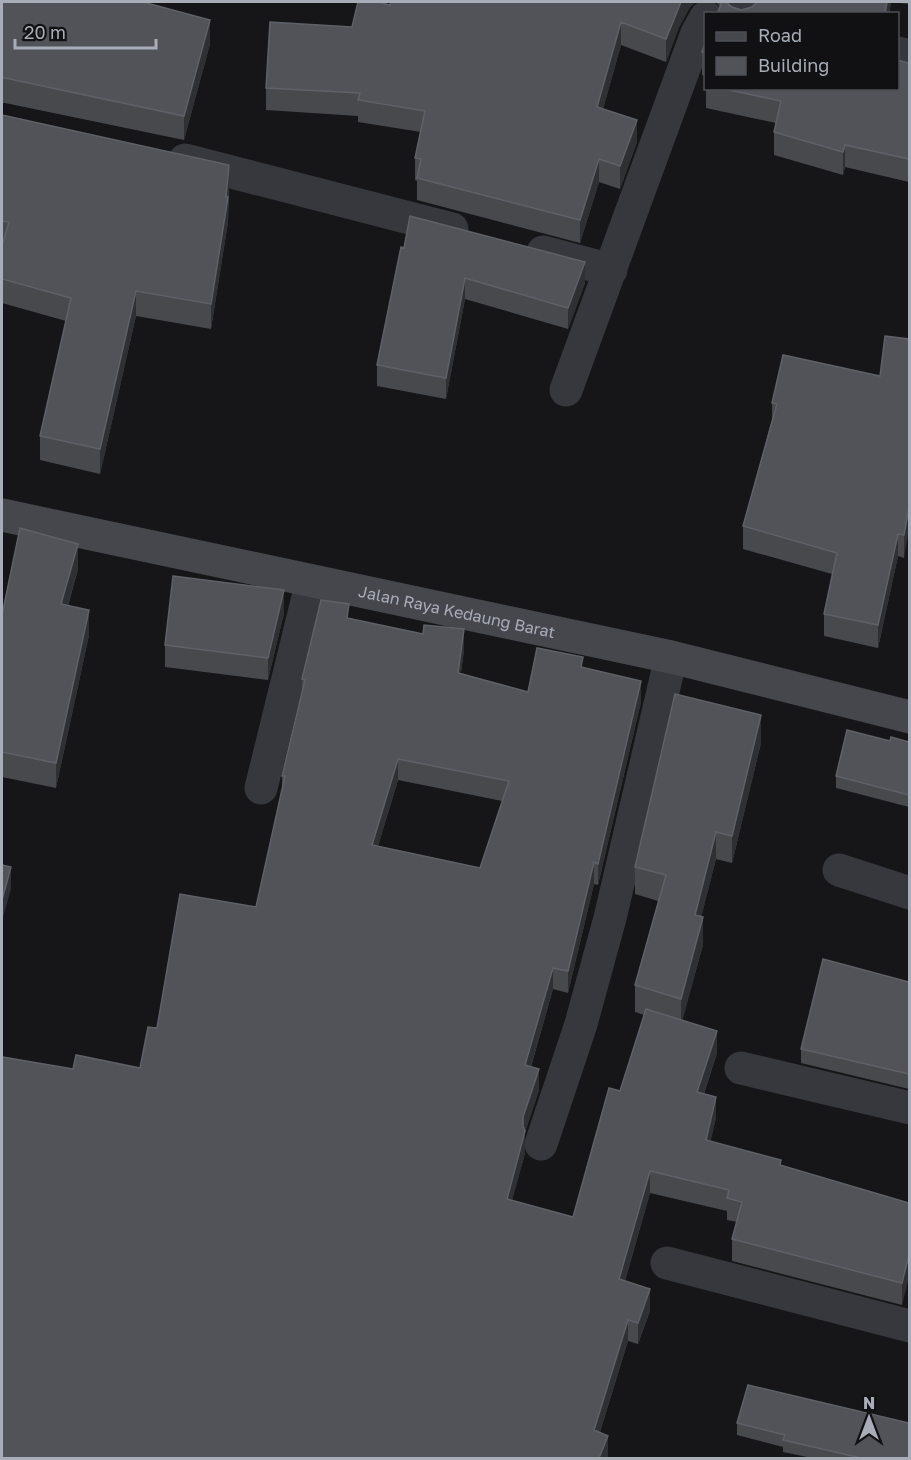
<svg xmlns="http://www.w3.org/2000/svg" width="911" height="1460" viewBox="0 0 911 1460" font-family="'Golos Text',sans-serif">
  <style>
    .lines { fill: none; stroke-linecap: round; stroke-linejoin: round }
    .street { stroke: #37383d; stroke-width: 33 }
    .secondary { stroke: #45474d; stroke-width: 33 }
    .wall { fill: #47494d; fill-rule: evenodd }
    .shaded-wall { fill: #2f3033 }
    .building { fill: #525359; stroke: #5f6168; stroke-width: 1.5; fill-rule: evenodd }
    .labels { text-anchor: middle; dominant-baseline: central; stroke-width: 4.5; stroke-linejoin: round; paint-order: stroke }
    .street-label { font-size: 16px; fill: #a8adb8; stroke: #111113 }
  </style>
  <rect width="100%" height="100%" fill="#161618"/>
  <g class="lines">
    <!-- street -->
    <path class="street" d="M742 2V14
      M898 53 910 56
      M185 160 452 229
      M543 252 611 270
      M566 390 697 33 706 17
      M261 788 312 581
      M839 870 910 893
      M741 1068 910 1108
      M541 1144 581 1024 610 918 671 657
      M667 1263 910 1326"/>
    <!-- secondary -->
    <path class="secondary" id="s1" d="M2 515 671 657 910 717"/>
  </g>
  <!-- wall -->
  <path class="wall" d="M2 2 210 44 184 140 5 103H2Z
    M391 2H696L690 7 679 27 666 62 621 45 603 109 637 142 620 189 599 182 580 243 417 200V181L415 180V158L421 132 358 122V116L266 110V88L352 27 390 5Z
    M716 2H726L732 7 741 10 752 7 757 2H909V4L891 2 889 14H717L720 7Z
    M705 43V76L702 75V52Z
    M909 63V182L845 167 843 175 774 155V132L776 123 706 108V88H897Z
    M2 115 229 190 228 222 211 329 136 316 100 474 40 460V436L66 321 2 303Z
    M401 247 585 283 568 329 465 299 446 399 377 386V365Z
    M909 339 904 558 898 556 878 648 824 636V614L832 574 743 549V526L772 419V403L880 376Z
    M78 569 68 606 89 635 56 788 2 777V615Z
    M284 613 268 680 165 667V645Z
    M349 618 464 650 461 673 528 692 583 668 641 702 598 885 594 884 568 993 553 989 531 1067 539 1090 525 1132V1153L512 1200 573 1217 620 1091 644 1015 635 1012V985L658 901 635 894V867L761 743 732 863 716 859 701 917 703 945 682 1020 717 1053 704 1094 716 1118 710 1141 781 1166 909 1203 902 1305 732 1261V1239L737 1222 727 1220V1211L650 1193 625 1281 650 1311 638 1344 628 1341 600 1432 608 1457 73 1069 140 1068 157 1028 256 907 282 790V776L302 691V679ZM398 780 502 801 480 868 378 846Z
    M909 742V807L836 788V776Z
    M909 982V1089L801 1063V1049Z
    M737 1423 909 1458H812L783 1452V1447L737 1435Z"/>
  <!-- shaded-wall -->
  <path class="shaded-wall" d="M681 2H696L690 7 679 27 666 62V39Z
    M887 2H891L889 14H885Z
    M210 20V44L184 140V116Z
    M621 22V45L597 130V107Z
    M637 120V142L620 189V166Z
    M845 145V167L843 175V152Z
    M599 159V182L580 243V220Z
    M229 165 228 222 211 329V304L226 197Z
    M585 262V283L568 329V308Z
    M465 278V299L446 399V378Z
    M136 291V316L100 474V449Z
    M909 507V529L904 558V535Z
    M898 534V556L878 648V625Z
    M78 544V569L61 629V604Z
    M284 590V613L268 680V658Z
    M89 610V635L56 788V763Z
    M464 629V650L458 694V673Z
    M641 681V702L598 885V864Z
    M761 715V743L732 863V836Z
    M398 759V780L372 866V845Z
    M716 832V859L695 942V915Z
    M594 862V884L568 993V971Z
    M11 867V889L2 921V900Z
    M703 917V945L681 1026V999Z
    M553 968V989L525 1087V1065Z
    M717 1031V1053L697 1114V1092Z
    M539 1069V1090L525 1132V1153L507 1220V1199L523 1117Z
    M716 1097V1118L706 1162V1140Z
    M650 1171V1193L619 1301V1279Z
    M909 1255V1277L902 1305V1283Z
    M650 1289V1311L638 1344V1323Z
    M628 1320V1341L594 1451V1430Z
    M608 1436V1458H599Z"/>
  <!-- building -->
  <path class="building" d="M2 2H143L210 20 184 116 5 78H2Z
    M358 2H378L390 5 391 2H681L666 39 621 22 597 107 637 120 620 166 599 159 580 220 417 178 421 159 415 158 425 111 358 100 360 93 266 88 270 22 352 27Z
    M722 2H726L732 7 741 10 752 7 757 2H887L885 14H717Z
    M705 43V54L702 52Z
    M897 60 909 63V159L845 145 843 152 774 132 781 101 720 88H897Z
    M2 115 229 165 226 197H228L211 304 136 291 100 449 40 436 71 298 2 279V246L9 222 2 221Z
    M410 216 585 262 568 308 465 278 446 378 377 365 401 247 404 248Z
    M885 336 909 339V507L904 535 898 534 878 625 824 614 837 553 743 526 777 404 772 403 783 355 880 376Z
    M20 528 78 544 61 604 89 610 56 763 2 752V615Z
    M173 576 284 590 268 658 165 645Z
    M321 600 349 604 347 618 423 634 424 625 464 629 458 673 528 692 537 648 583 657 581 667 641 681 598 864 594 862 568 971 553 968 525 1065 539 1069 523 1117V1126L525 1131 507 1199 573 1217 609 1088 620 1091 646 1009 717 1031 697 1092 716 1097 706 1140 781 1160 780 1165 909 1203V1255L902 1283 732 1239 742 1202 727 1198 729 1190 650 1171 619 1279 650 1289 638 1323 628 1320 594 1430 608 1436 599 1458H2V1057L73 1069 76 1055 140 1068 148 1027 157 1028 180 894 256 907 285 776H282L305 680 302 679ZM398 759 509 781 480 868 372 845Z
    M675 694 761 715 732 836 716 832 695 915 703 917 681 999 635 985 666 875 635 867Z
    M847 730 890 741 891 737 909 742V795L836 776Z
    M2 865 11 867 2 900Z
    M823 959 909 982V1074L801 1049Z
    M748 1385 909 1423V1458H861L783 1440 785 1435 737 1423Z"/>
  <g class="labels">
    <!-- street labels -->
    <g class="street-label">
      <text stroke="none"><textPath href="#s1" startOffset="465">Jalan Raya Kedaung Barat</textPath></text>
    </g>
  </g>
  <!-- border -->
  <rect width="911" height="1460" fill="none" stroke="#a8adb8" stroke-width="6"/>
  <!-- legend -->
  <rect x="704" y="12" width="195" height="78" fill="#111113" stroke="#4d4f55" stroke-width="1.5"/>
  <rect x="716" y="32" width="30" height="9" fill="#45474d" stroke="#4d4f55" stroke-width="1.5"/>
  <text x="758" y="42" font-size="18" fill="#a8adb8">Road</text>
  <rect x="716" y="57" width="30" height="18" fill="#525359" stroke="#4d4f55" stroke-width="1.5"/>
  <text x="758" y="72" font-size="18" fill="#a8adb8">Building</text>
  <!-- north arrow -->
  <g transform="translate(869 1418)" stroke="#111113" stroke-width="4.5" paint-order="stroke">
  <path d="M0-4.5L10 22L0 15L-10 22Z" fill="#a8adb8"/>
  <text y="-9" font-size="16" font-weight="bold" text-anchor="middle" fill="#a8adb8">N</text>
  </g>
  <!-- scale -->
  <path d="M15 39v9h141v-9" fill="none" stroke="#a8adb8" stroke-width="3"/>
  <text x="24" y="39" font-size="18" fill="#a8adb8" stroke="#111113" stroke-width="4.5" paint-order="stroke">20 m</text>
</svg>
